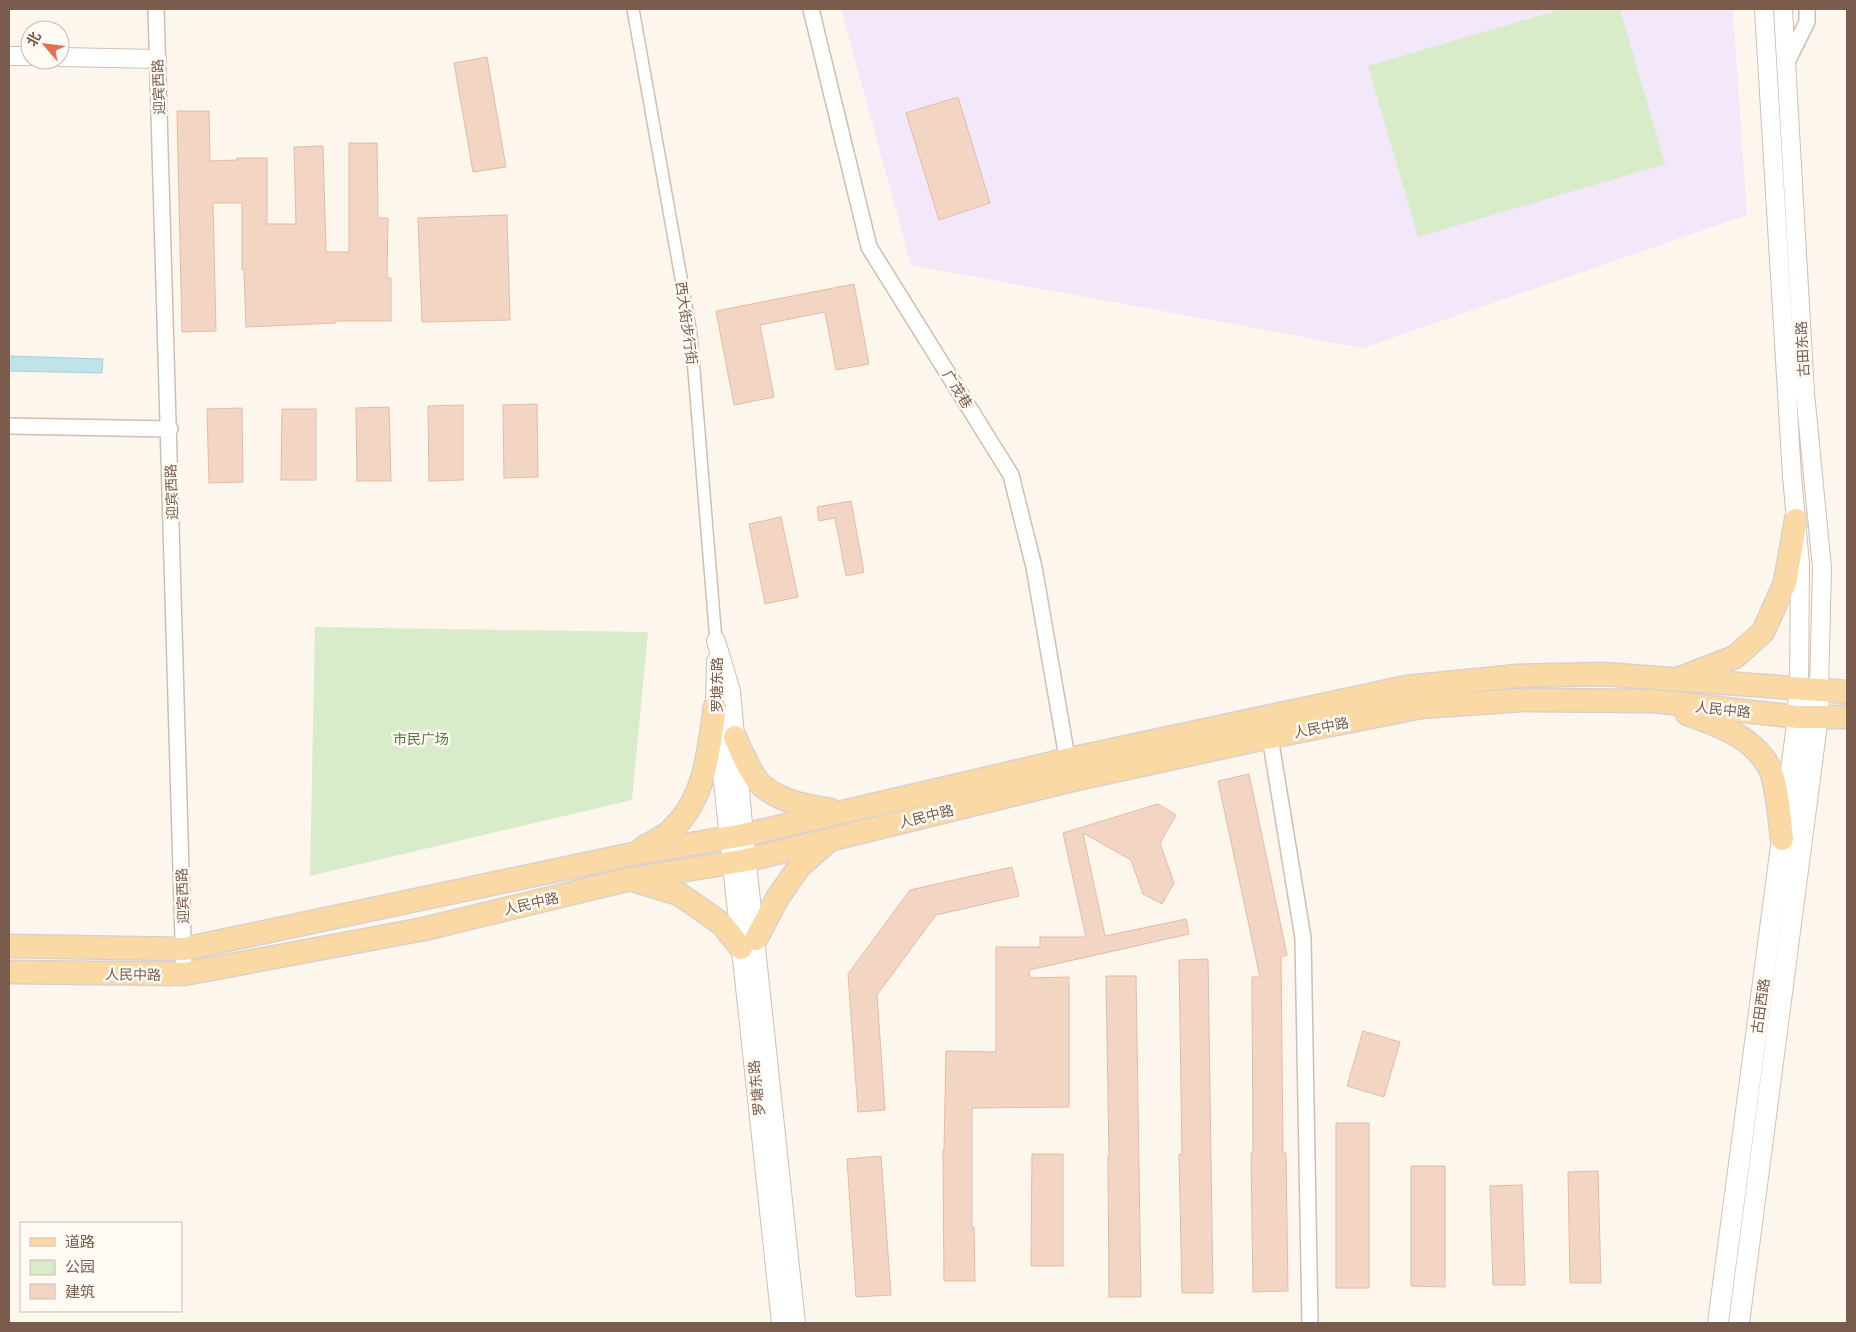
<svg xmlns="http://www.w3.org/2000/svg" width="1856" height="1332" viewBox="0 0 1856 1332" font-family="'Noto Sans','Noto Sans SC',sans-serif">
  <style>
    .education { fill: #f3e8fa }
    .green { fill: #d8ecc9 }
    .water { fill: #bfe3e8; stroke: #a5d3da }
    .building { fill: #f3d5c3; stroke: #e6bba3 }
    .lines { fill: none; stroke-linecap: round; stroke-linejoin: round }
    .pedestrian-casing { stroke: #d1beb0; stroke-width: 14 }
    .minor-casing { stroke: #d1beb0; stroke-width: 18 }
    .tertiary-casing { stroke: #d1beb0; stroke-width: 20 }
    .secondary-casing { stroke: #d6c0b0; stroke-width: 22 }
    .primary-casing { stroke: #dad1cd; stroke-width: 25 }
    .pedestrian { stroke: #fff; stroke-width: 11 }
    .minor { stroke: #fff; stroke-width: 15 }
    .tertiary { stroke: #fff; stroke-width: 18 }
    .secondary { stroke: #fff; stroke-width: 20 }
    .primary { stroke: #fbd9a5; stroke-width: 22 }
    .labels { text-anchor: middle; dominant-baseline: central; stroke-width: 5; stroke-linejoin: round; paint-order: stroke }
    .street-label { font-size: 14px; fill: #7a5c4d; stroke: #fffaf3 }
    .park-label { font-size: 14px; fill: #537a41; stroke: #fffaf3 }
  </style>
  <rect width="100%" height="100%" fill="#fdf6ec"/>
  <!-- education -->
  <path class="education" d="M841 9H1733L1747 215 1363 348 911 265Z"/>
  <!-- green -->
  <path class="green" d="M1562 9H1620L1665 164 1418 237 1368 66Z
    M315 627 648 632 632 800 310 876Z"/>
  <!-- water -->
  <path class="water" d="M9 356 103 359 102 373 9 371Z"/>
  <!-- building -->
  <path class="building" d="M487 57 506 167 473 172 454 63Z
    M958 97 990 203 939 220 906 113Z
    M177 111H209L210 161 237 160V158H267V224H296L294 147 323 146 326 252H349V143H377L378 218H388L387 278H391V321H335L336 323 246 327 244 270H242V203H213L216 331 182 332Z
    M507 215 510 320 422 322 418 218Z
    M854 284 869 364 836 370 825 312 760 325 774 397 734 405 716 311Z
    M537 404 538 477 504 478 503 405Z
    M463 405V480L429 481 428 406Z
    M389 407 391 481H357L356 408Z
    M242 408 243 482 209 483 207 409Z
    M282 409H316V480H281Z
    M851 501 864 572 846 576 835 518 819 521 817 507Z
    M781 517 798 597 765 604 749 524Z
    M1249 774 1287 955 1281 957 1283 1153H1286L1288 1291 1253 1292 1251 1153H1253L1252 977H1260L1218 781Z
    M1158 804 1176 815 1160 843 1174 883 1162 904 1143 894 1131 860 1083 833 1105 936 1186 919 1189 934 1029 970 1030 978 1069 977V1107L972 1108V1227H974L975 1281H944L943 1150H944L946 1051 996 1052V947H1040V937H1086L1063 833Z
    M1012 867 1019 896 936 915 877 995 885 1110 858 1112 848 974 910 890Z
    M1208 959 1213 1293H1182L1179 1154H1182L1179 960Z
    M1106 976H1136L1141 1297H1109L1108 1156H1109Z
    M1363 1031 1400 1042 1384 1097 1347 1086Z
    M1336 1123H1369V1288H1336Z
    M1032 1154H1063V1266H1031Z
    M881 1156 891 1295 856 1297 847 1159Z
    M1411 1166H1445V1287L1411 1286Z
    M1598 1171 1601 1283H1570L1568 1172Z
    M1522 1185 1525 1285H1493L1490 1186Z"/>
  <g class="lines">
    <!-- pedestrian casing -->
    <g class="pedestrian-casing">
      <path id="pedestrian" d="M633 9 691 334 716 641"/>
    </g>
    <!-- minor casing -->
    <g class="minor-casing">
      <path id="minor" d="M156 9 184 974
        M811 9 869 247 1011 475 1034 567 1069 769
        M1786 64 1807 22V9
        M9 426 170 429
        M1267 728 1270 737 1303 938 1310 1323"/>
    </g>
    <!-- tertiary casing -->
    <g class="tertiary-casing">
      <path id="tertiary" d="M1764 9 1792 476 1800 564 1799 689
        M1783 9 1805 393 1822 568 1819 690
        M9 56H30
        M60 57 157 59
        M716 641 731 691 744 835 796 1323
        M716 661 715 707 781 1323"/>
    </g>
    <!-- secondary casing -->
    <g class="secondary-casing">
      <path id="secondary" d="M1718 1323 1798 717 1799 689
        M1739 1323 1818 716 1819 690"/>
    </g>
    <!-- primary casing -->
    <g class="primary-casing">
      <path id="primary" d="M1683 677 1735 657 1763 632 1785 583 1796 520
        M1687 714C1718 725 1752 736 1769 767 1777 782 1780 821 1782 839
        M735 737C741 751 753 780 765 788 785 803 808 806 831 810
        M643 848C651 843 660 839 667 834 706 801 708 754 715 707
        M636 881 679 894 722 924 741 948
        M756 939 778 897 799 867 827 842
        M9 946 184 949 633 854 744 835 1066 760 1407 687 1518 676 1603 674 1847 692
        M9 972 184 974 424 929 630 879 747 860 1072 780 1270 737 1421 707 1522 700 1654 701 1798 717H1847"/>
    </g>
    <!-- pedestrian -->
    <use href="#pedestrian" class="pedestrian"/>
    <!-- minor -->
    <use href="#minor" class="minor"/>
    <!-- tertiary -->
    <use href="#tertiary" class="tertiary"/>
    <!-- secondary -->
    <use href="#secondary" class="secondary"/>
    <!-- primary -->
    <use href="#primary" class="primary"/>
  </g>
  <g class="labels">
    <!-- street labels -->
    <g class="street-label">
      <text transform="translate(158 87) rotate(-92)">迎宾西路</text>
      <text transform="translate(687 323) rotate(82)">西大街步行街</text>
      <text transform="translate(1802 349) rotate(-93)">古田东路</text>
      <text transform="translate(958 389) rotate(58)">广茂巷</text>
      <text transform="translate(171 492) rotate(-92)">迎宾西路</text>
      <text transform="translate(716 685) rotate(-90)">罗塘东路</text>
      <text transform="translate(1723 709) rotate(6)">人民中路</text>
      <text transform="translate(1321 727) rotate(-11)">人民中路</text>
      <text transform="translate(926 816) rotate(-14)">人民中路</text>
      <text transform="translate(182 896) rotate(-92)">迎宾西路</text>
      <text transform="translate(531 903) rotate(-13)">人民中路</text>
      <text transform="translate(133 974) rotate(1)">人民中路</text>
      <text transform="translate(1760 1006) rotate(-82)">古田西路</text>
      <text transform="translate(756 1088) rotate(-96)">罗塘东路</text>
    </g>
    <!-- park labels -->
    <g class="park-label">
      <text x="421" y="738">市民广场</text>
    </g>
  </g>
  <!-- border -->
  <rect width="1856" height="1332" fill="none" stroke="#7a5c4d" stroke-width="20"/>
  <!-- legend -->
  <rect x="20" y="1222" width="162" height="90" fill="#fffaf3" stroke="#cabbb1"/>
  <rect x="30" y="1238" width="25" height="8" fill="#fbd9a5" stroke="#cabbb1"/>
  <text x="65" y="1247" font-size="15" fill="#7a5c4d">道路</text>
  <rect x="30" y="1260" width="25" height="15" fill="#d8ecc9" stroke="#cabbb1"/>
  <text x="65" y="1272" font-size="15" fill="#7a5c4d">公园</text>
  <rect x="30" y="1284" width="25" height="15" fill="#f3d5c3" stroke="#cabbb1"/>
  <text x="65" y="1297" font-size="15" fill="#7a5c4d">建筑</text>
  <!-- north arrow -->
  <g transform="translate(45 45) rotate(298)"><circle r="24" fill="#fffaf3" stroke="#cabbb1"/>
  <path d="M0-4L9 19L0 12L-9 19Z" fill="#e76f51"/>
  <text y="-8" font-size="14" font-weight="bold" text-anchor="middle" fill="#7a5c4d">北</text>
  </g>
</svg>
